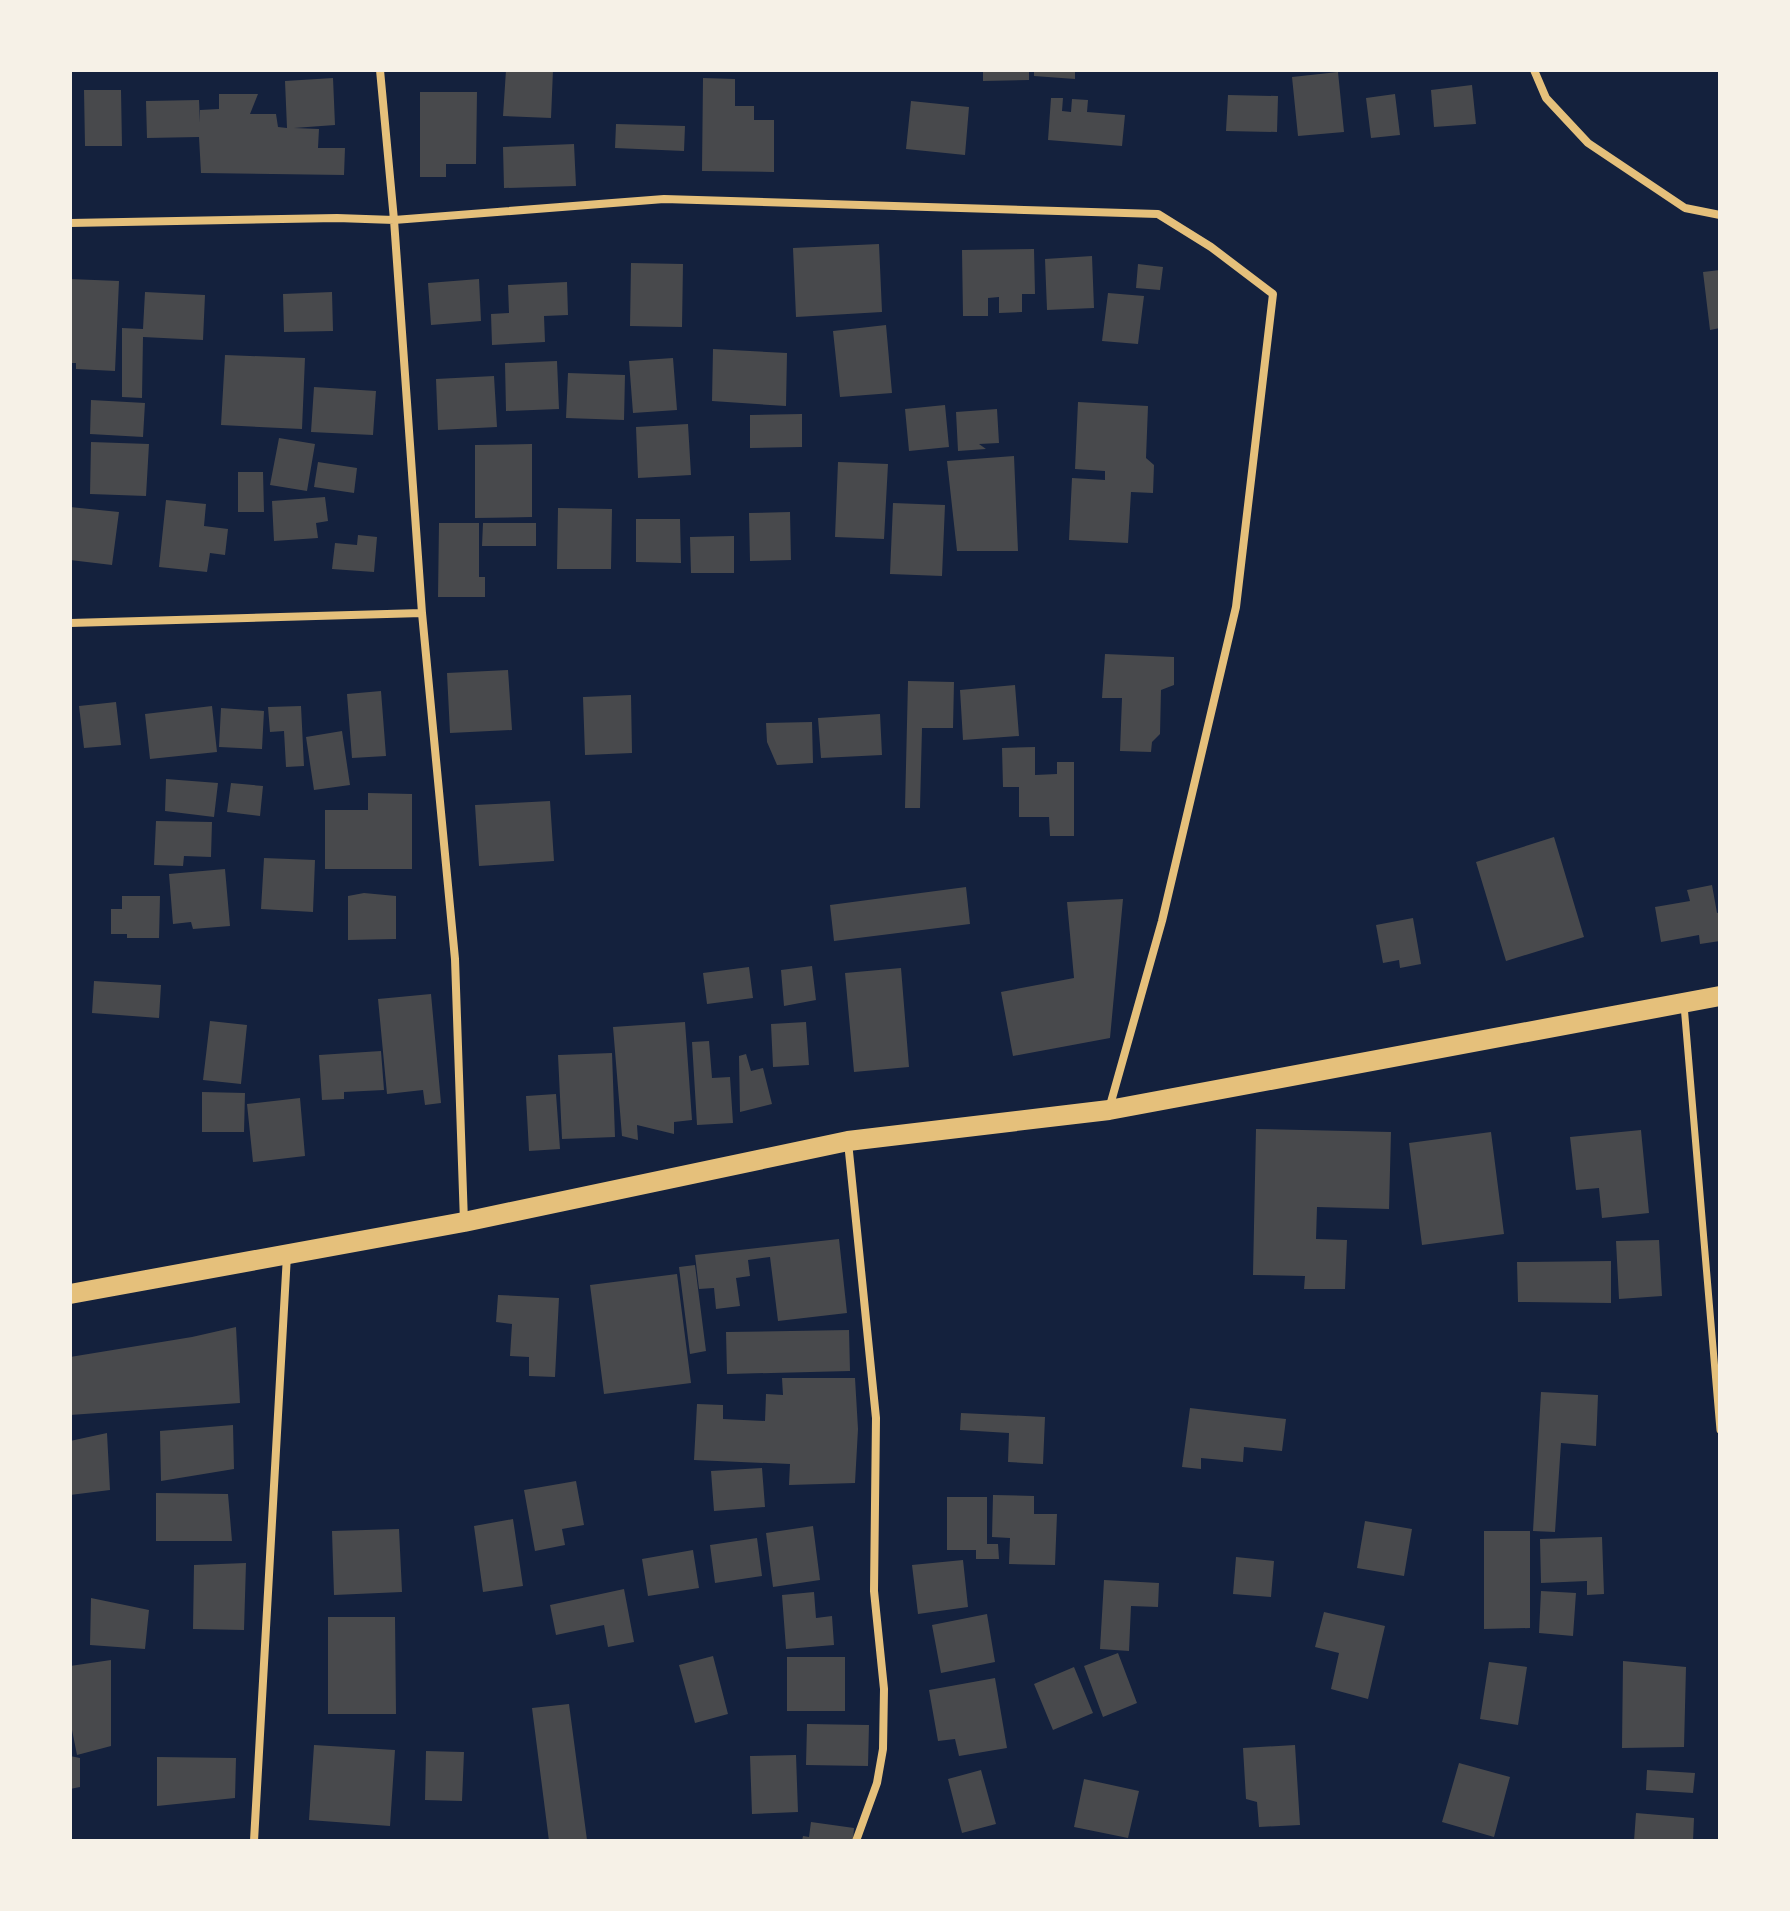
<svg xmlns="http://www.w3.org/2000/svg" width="1790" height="1911" viewBox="0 0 1790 1911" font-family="'Sofia Sans Condensed',sans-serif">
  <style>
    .building { fill: #48494c }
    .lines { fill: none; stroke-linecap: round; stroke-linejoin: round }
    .pedestrian { stroke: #e5c07b; stroke-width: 7 }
    .minor { stroke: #e5c07b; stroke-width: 8 }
    .primary { stroke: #e5c07b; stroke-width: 20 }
  </style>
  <rect width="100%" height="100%" fill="#14213d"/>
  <!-- building -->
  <path class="building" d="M506 70H553L551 118 503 116Z
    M983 70H1029V80L983 81Z
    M1034 70H1075V79L1034 76Z
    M1338 72 1344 132 1298 136 1292 77Z
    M333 78 335 125 294 128 319 129 318 148H345L344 175 201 173 199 137 147 138 146 101 199 100 200 123V110L219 109V94H258L250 114H276L278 127 287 128 285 81Z
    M703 78 735 79V106H754V120H774V172L702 171Z
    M1472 85 1476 124 1434 127 1431 90Z
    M84 90H121L122 146H85Z
    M420 92H477L476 164H446V177H420Z
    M1395 94 1400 135 1371 138 1366 98Z
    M1228 95 1278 96 1277 132 1226 131Z
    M1051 98H1063L1062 111 1071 112 1072 99 1088 100 1087 112 1125 115 1122 146 1048 140Z
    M911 101 969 107 965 155 906 149Z
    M616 124 685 126 684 151 615 148Z
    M574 144 576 186 504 188 503 147Z
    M879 244 882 312 796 317 793 248Z
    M1034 249 1035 294H1022V312L999 313V297L988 298V316H963L962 250Z
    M1092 256 1094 308 1047 310 1045 259Z
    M631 263 683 264 682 327 630 326Z
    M1138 264 1163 267 1160 290 1136 288Z
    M1720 270V328L1710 330 1703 272Z
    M70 279 119 281 115 371 76 369V363H70Z
    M479 279 481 321 431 325 428 283Z
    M567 282 568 315 544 316 545 342 492 345 491 314 509 313 508 285Z
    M145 292 205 295 203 340 143 337 142 398 122 397V328L143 329Z
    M332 292 333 331 284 332 283 294Z
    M1108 293 1144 296 1138 344 1102 341Z
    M886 325 892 393 840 397 833 331Z
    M713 349 787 353 786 406 712 401Z
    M225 355 305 358 302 429 221 425Z
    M673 358 677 410 633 413 629 361Z
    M557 361 559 409 506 411 505 363Z
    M568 373 625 375 624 420 566 418Z
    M494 376 497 427 438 430 436 379Z
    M314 387 376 391 373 435 311 432Z
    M91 400 145 403 143 437 90 434Z
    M1078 402 1148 406 1146 458 1154 465 1153 493 1131 492 1128 543 1069 540 1072 478 1105 480V471L1075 469Z
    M945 405 949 447 909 451 905 409Z
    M997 409 999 443 979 444 986 449 958 451 956 412Z
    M802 414V447L750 448V415Z
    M688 424 691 475 638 478 636 427Z
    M279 438 315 444 307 491 270 485Z
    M91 442 149 444 146 496 90 494Z
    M532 444V517L475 518V445Z
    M1014 456 1018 551H957L947 461Z
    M318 462 357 468 354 493 314 487Z
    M838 462 888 464 884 539 835 537Z
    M238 472H263L264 512H238Z
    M325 497 328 521 316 523 318 538 274 541 272 501Z
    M166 500 206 504 204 526 228 529 225 555 210 553 207 572 159 567Z
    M893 503 945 505 942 576 890 574Z
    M70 507 119 512 112 565 70 560Z
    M558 508 612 509 611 569H557Z
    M790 512 791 560 750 561 749 513Z
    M636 519H680L681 563 636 562Z
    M439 523H479V577H485V597H438Z
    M483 523H536V546H482Z
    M358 535 377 537 374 572 332 569 335 543 357 545Z
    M734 536V573H691L690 537Z
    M1105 654 1174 657V685L1161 690 1160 734 1152 742 1151 752 1120 751 1122 698H1102Z
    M508 670 512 730 450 733 447 673Z
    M908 681 954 682 953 728H922L920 808H905Z
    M1015 685 1019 736 963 740 960 690Z
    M381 691 386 756 352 758 347 694Z
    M631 695 632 753 585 755 583 697Z
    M116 702 121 745 84 748 79 706Z
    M212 706 217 752 150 759 145 714Z
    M301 706 304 766 286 767 284 731 270 732 268 707Z
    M221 708 264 711 262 749 219 747Z
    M880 714 882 755 821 758 818 718Z
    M812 722 813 763 777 765 767 742 766 723Z
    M342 731 350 785 314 790 306 737Z
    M1035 747V775L1057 774V762H1074V836H1050L1049 817H1019V787H1003L1002 748Z
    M166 779 218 783 214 817 165 811Z
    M231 783 263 786 260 816 227 812Z
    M368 793 412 794V869H325V810H368Z
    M550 801 554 861 479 866 475 805Z
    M156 821 212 822 211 857 184 856 183 866 154 865Z
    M1554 837 1584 937 1506 961 1476 862Z
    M264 858 315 860 313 912 261 909Z
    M225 869 230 926 193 929 191 922 173 924 169 874Z
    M1712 885 1717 913 1720 912V941L1700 944 1699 935 1661 942 1655 907 1690 901 1687 890Z
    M966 887 970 924 834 941 830 905Z
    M364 893 396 896V939L348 940V896Z
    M122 896H160L159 938H127V934H111V909H122Z
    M1123 899 1110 1038 1013 1056 1001 992 1074 978 1067 902Z
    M1413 918 1421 964 1400 968 1399 960 1383 963 1376 925Z
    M812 966 816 1000 784 1006 781 970Z
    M749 967 753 998 707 1004 703 973Z
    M901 968 909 1067 854 1072 845 973Z
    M94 981 161 985 159 1018 92 1013Z
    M431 994 441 1103 425 1105 423 1090 387 1094 378 999Z
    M210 1021 247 1025 241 1084 203 1080Z
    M685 1022 692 1120 674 1122V1134L637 1125 638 1140 622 1136 613 1027Z
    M806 1022 809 1065 773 1067 771 1024Z
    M709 1041 712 1078 730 1077 733 1123 697 1125 692 1042Z
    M381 1051 384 1090 344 1092V1099L322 1100 319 1055Z
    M612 1053 615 1137 562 1139 558 1055Z
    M746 1054 751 1071 763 1068 772 1104 740 1112 739 1056Z
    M202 1092 245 1093 244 1132H202Z
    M556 1094 560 1149 529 1151 526 1096Z
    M300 1098 305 1156 253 1162 247 1104Z
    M1256 1129 1391 1132 1389 1209 1317 1207 1316 1239 1347 1240 1345 1289H1304L1305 1276 1253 1275Z
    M1641 1130 1649 1213 1602 1218 1599 1188 1576 1190 1570 1137Z
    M1491 1132 1504 1234 1422 1245 1409 1143Z
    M839 1239 847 1313 778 1321 770 1257 748 1260 750 1276 736 1278 740 1306 716 1309 714 1288 699 1289 695 1255Z
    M1659 1240 1662 1296 1619 1299 1616 1241Z
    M1611 1261V1303L1518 1302 1517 1262Z
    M695 1265 706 1351 690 1354 679 1267Z
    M677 1274 691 1383 604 1394 590 1285Z
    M498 1295 559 1298 555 1377 529 1376V1357L510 1356 512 1324 496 1322Z
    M236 1327 240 1403 70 1415V1357L192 1337Z
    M849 1330 850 1371 727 1374 726 1332Z
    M782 1378H855L858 1429 855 1483 789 1485 790 1464 694 1460 697 1404 723 1405V1419L765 1421 766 1394 783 1395Z
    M1541 1392 1598 1395 1596 1446 1561 1443 1555 1532 1533 1531Z
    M1190 1408 1286 1419 1282 1451 1244 1447 1243 1462 1201 1458V1469L1182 1467Z
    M961 1413 1045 1417 1043 1464 1008 1462 1009 1433 960 1430Z
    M233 1425 234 1469 161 1481 160 1431Z
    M107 1433 110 1490 70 1495V1441Z
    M762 1468 765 1507 714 1511 711 1471Z
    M576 1481 584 1525 562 1529 565 1545 535 1551 524 1490Z
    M156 1493 228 1494 232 1541H156Z
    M993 1495 1034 1496V1514H1057L1055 1565 1009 1564 1010 1538 992 1537Z
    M947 1497H987V1544H998L999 1559H976V1550H947Z
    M513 1519 523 1586 483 1592 474 1526Z
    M1365 1521 1412 1529 1404 1576 1357 1568Z
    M813 1526 820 1580 773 1587 766 1533Z
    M399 1529 402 1592 334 1595 332 1531Z
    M1484 1531H1530V1628L1484 1629Z
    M1602 1537 1604 1594 1587 1595V1581L1541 1583 1540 1539Z
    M757 1538 762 1576 715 1583 710 1545Z
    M693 1550 699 1588 648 1596 642 1559Z
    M1236 1557 1274 1561 1271 1597 1233 1594Z
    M963 1560 968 1607 918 1614 912 1565Z
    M246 1563 244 1630 193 1629 194 1565Z
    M1104 1580 1159 1583 1158 1607 1131 1606 1129 1651 1100 1649Z
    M624 1589 634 1642 608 1647 604 1625 556 1635 550 1605Z
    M1541 1591 1576 1593 1573 1636 1539 1633Z
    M814 1592 816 1618 832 1616 834 1645 786 1649 782 1595Z
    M91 1598 149 1610 145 1649 90 1645Z
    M1324 1612 1385 1626 1368 1699 1331 1689 1339 1653 1315 1647Z
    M987 1614 995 1662 941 1673 932 1625Z
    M328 1617H395L396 1714H328Z
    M1118 1653 1137 1703 1103 1717 1084 1666Z
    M713 1656 728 1714 695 1723 679 1665Z
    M787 1657H845V1711H787Z
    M111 1660V1746L77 1755 70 1720V1666Z
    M1623 1661 1686 1667 1684 1747 1622 1748Z
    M1489 1662 1527 1667 1518 1725 1480 1719Z
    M1074 1667 1093 1713 1053 1730 1034 1684Z
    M995 1678 1007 1748 959 1756 955 1739 938 1741 929 1690Z
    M569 1704 587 1840 549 1841 532 1708Z
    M807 1724 869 1725 868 1766 806 1765Z
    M314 1745 395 1750 390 1826 309 1820Z
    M1295 1745 1300 1825 1259 1827 1257 1802 1246 1799 1243 1748Z
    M426 1751 464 1752 462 1801 425 1800Z
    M796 1755 798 1812 752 1814 750 1756Z
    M70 1756 80 1758V1787L70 1789Z
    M157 1757 236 1758 235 1798 157 1806Z
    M1459 1763 1510 1777 1494 1837 1442 1822Z
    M981 1770 996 1824 962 1833 948 1779Z
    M1647 1770 1695 1773 1693 1793 1646 1790Z
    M1084 1779 1139 1791 1128 1838 1074 1827Z
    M1636 1813 1694 1818 1693 1841H1634Z
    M811 1822 854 1828 853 1841H802L803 1836 809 1837Z"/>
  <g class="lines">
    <!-- pedestrian -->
    <path class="pedestrian" d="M1684 1005 1720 1430"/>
    <!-- minor -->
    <path class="minor" d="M380 70 394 220 422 613 455 959 464 1222
      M1534 70 1546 98 1588 143 1685 208 1720 215
      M70 223 337 218 394 220 664 199 1158 214 1211 247 1273 294 1236 607 1162 921 1109 1109
      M70 623 422 613
      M848 1142 876 1418 874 1591 884 1689 883 1749 877 1783 856 1841
      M254 1841 287 1255"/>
    <!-- primary -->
    <path class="primary" d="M70 1294 464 1222 848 1141 1109 1110 1720 996"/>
  </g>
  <!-- border -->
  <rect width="1790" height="1911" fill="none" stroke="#f6f1e7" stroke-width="144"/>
</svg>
